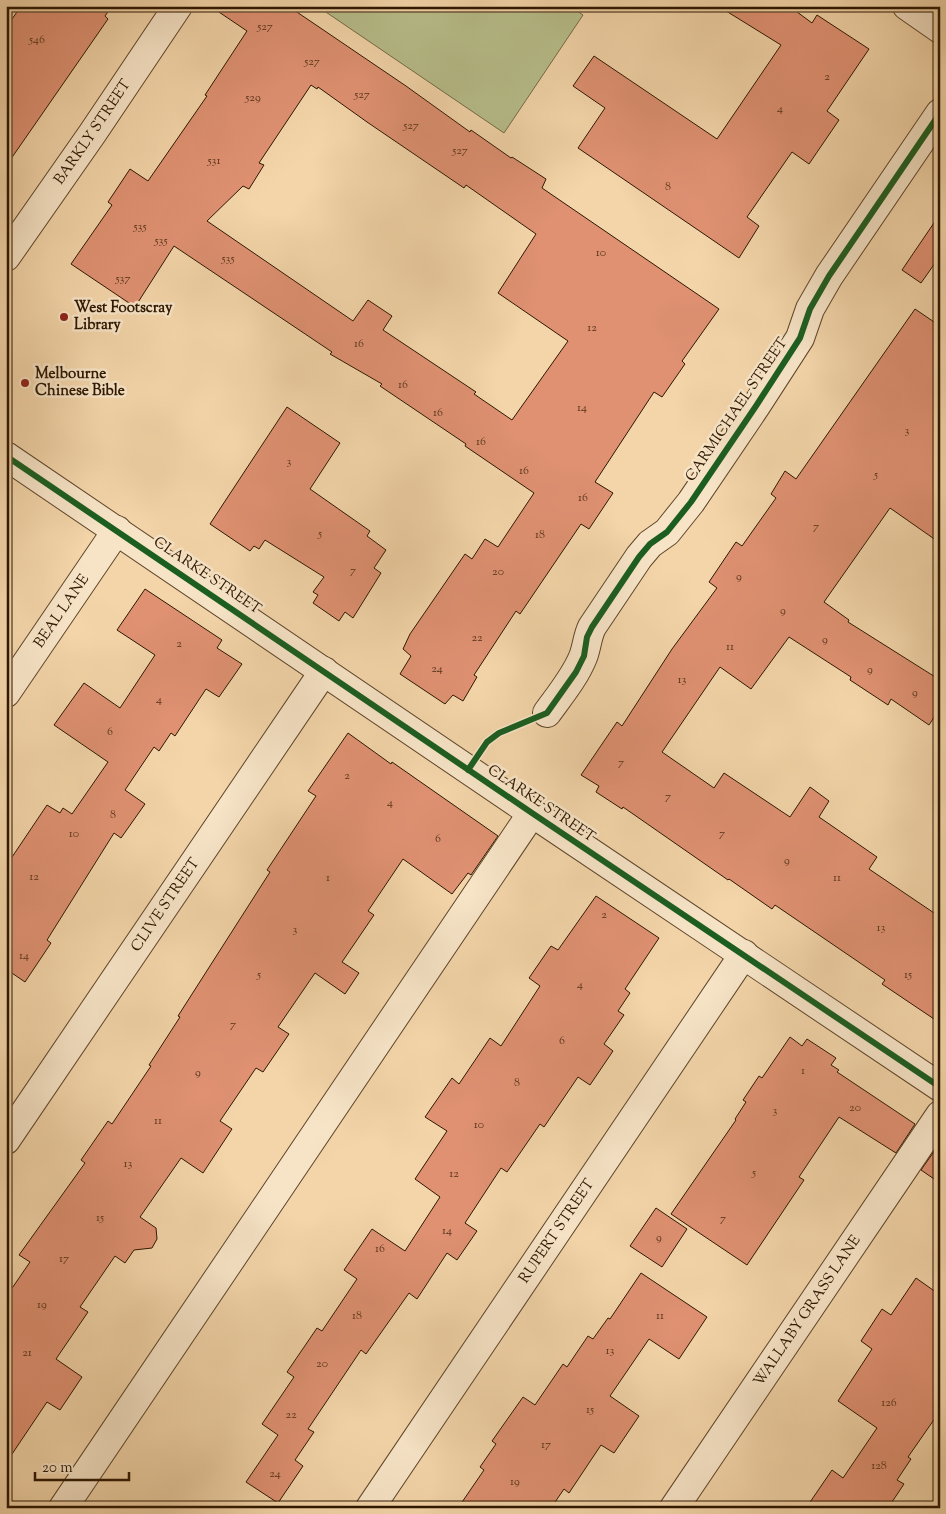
<svg xmlns="http://www.w3.org/2000/svg" width="946" height="1514" viewBox="0 0 946 1514" font-family="'Sorts Mill Goudy',serif">
  <style>
    .green { fill: #b7be8b; stroke: #726a46 }
    .building { fill: #df9172; stroke: #2d1700; fill-rule: evenodd }
    .lines { fill: none; stroke-linecap: round; stroke-linejoin: round }
    .minor-casing { stroke: #5e462a; stroke-width: 30 }
    .minor { stroke: #f7e4c7; stroke-width: 28 }
    .cycleway-casing { stroke: #f7e4c7; stroke-width: 9 }
    .cycleway { stroke: #1b5e20; stroke-width: 6 }
    .poi-dot { fill: #8f2418; stroke: #f7e4c7; stroke-width: 2 }
    .labels { text-anchor: middle; dominant-baseline: central; stroke-width: 5; stroke-linejoin: round; paint-order: stroke }
    .number-label { font-size: 12px; fill: #5a361c }
    .street-label { font-size: 15px; fill: #2d1700; stroke: #f7e4c7 }
    .poi-label { font-size: 15px; font-weight: bold; fill: #2d1700; stroke: #f7e4c7; text-anchor: start }
  </style>
  <rect width="100%" height="100%" fill="#f3d5a9"/>
  <filter id="stains"><feTurbulence type="fractalNoise" baseFrequency=".004" numOctaves="4"/><feColorMatrix values="0 0 0 0 .2 0 0 0 0 .09 0 0 0 0 .02 0 0 0 .5 -.17"/></filter>
  <radialGradient id="worn" r=".72"><stop offset=".6" stop-color="#630" stop-opacity="0"/><stop offset="1" stop-color="#630" stop-opacity=".3"/></radialGradient>
  <!-- green -->
  <path class="green" d="M317 6H570L583 15 504 133Z"/>
  <!-- building -->
  <path class="building" d="M21 6H112L105 16 108 19 6 166V28Z
    M210 6H288L406 86 470 132 471 130 511 158 512 157 546 179 542 188 719 309 682 361 685 364 662 397 654 392 595 482 613 493 589 529 581 524 520 614 516 611 474 675 477 677 463 701 453 695 445 704 400 674 411 656 403 649 410 634 465 554 472 559 485 539 498 547 534 493 465 446 466 444 380 386 382 384 330 354 332 352 174 246 135 307 71 264 112 205 108 202 130 169 148 181 207 96 205 95 247 31ZM311 85 317 89 318 87 367 122 464 188 466 185 536 234 498 293 568 341 512 420 474 394 476 392 383 330 392 316 368 300 353 321 207 221 243 186 249 189 264 165 259 163Z
    M718 6H789L812 23 817 15 869 49 827 111 839 120 809 164 792 152 747 217 759 226 739 258 578 148 605 108 573 86 594 56 717 139 781 45Z
    M940 214V256L921 283 902 270Z
    M915 309 940 326V543L890 508 824 602 849 620 848 622 940 680V708L929 725 891 699 888 705 850 680 851 677 789 637 751 689 720 667 662 752 714 788 724 773 790 817 810 787 829 801 819 817 877 857 869 869 940 917V1023L882 984 885 980 775 905 772 909 729 879 728 880 623 807 622 809 596 792 599 786 581 775 617 722 622 726 672 649 717 588 709 582 736 542 742 546 776 498 771 494 785 471 796 479Z
    M287 407 340 443 310 489 370 531 367 536 386 550 374 568 381 573 353 618 345 612 339 621 313 603 318 595 313 592 324 577 265 540 259 549 254 546 250 551 210 524Z
    M145 589 222 640 217 648 242 664 219 697 206 689 175 736 171 733 159 751 154 747 125 790 145 804 121 838 114 833 47 940 51 943 25 982 6 969V866L47 805 60 813 63 808 72 814 108 762 54 725 84 683 120 708 155 655 117 630Z
    M348 733 391 764 392 762 498 836 471 875 468 873 452 894 403 859 368 911 374 915 342 962 359 973 345 994 315 973 278 1027 289 1034 263 1072 256 1068 220 1121 232 1129 203 1173 181 1158 140 1217 156 1228 157 1239 152 1248 134 1250 125 1263 115 1256 80 1307 88 1312 56 1359 82 1377 60 1410 47 1402 6 1463V1297L30 1262 19 1255 85 1163 81 1160 108 1121 112 1124 151 1066 149 1065 180 1017 178 1016 270 872 267 870 316 796 308 791Z
    M596 896 659 938 625 989 630 993 618 1011 624 1015 604 1044 613 1051 590 1085 578 1077 544 1127 540 1124 507 1172 501 1168 465 1223 477 1231 457 1260 447 1253 417 1299 409 1293 366 1354 361 1350 308 1429 314 1432 295 1460 303 1466 278 1503 246 1482 278 1435 262 1424 294 1377 287 1372 317 1328 322 1331 357 1279 344 1270 372 1229 405 1251 440 1197 415 1179 447 1131 425 1117 452 1078 459 1084 490 1038 501 1046 540 986 529 978 551 946 558 950Z
    M790 1037 802 1046 807 1039 836 1058 831 1065 839 1070 837 1072 915 1124 896 1153 839 1117 799 1177 804 1180 747 1265 671 1214 736 1120 735 1119 746 1102 743 1100 759 1076 762 1078Z
    M940 1143V1183L921 1170Z
    M656 1208 687 1229 662 1267 630 1246Z
    M641 1273 707 1317 679 1359 649 1339 610 1396 639 1416 614 1453 601 1445 569 1493 564 1489 551 1508H458L484 1470 480 1467 496 1444 492 1441 523 1397 535 1405 563 1364 567 1367 588 1336 593 1339 608 1318 610 1319Z
    M916 1278 940 1295V1411L908 1457 911 1459 897 1480 904 1484 888 1508H806L832 1470 843 1478 877 1428 838 1401 872 1349 861 1341 882 1309 891 1315Z"/>
  <g class="lines">
    <!-- minor casing -->
    <g class="minor-casing">
      <g id="minor">
        <path d="M907 6 940 29"/>
        <path id="s1" d="M6 257 92 134 178 6"/>
        <path d="M6 456 532 813 940 1087"/>
        <path id="s2" d="M6 693 117 530"/>
        <path d="M547 713C560 695 575 677 583 657 587 647 587 637 592 627L639 557 650 544 667 532 691 502 756 406 800 338 810 309 829 276 940 113"/>
        <path id="s3" d="M6 1140 324 671"/>
        <path d="M63 1508 532 813"/>
        <path id="s4" d="M370 1508 744 954"/>
        <path id="s5" d="M674 1508 940 1115"/>
      </g>
    </g>
    <!-- minor -->
    <use href="#minor" class="minor"/>
    <!-- cycleway casing -->
    <g class="cycleway-casing">
      <path id="cycleway" d="M6 456 532 813 940 1087
        M468 770 487 742 499 733 547 713 576 672 584 656 587 637 592 627 639 557 650 544 667 532 691 502 756 406 800 338 810 309 829 276 940 113"/>
    </g>
    <!-- cycleway -->
    <use href="#cycleway" class="cycleway"/>
  </g>
  <!-- markers -->
  <g class="poi-dot">
    <circle cx="64" cy="317" r="5"/>
    <circle cx="25" cy="383" r="5"/>
  </g>
  <g class="labels">
    <!-- number labels -->
    <g class="number-label">
      <text x="265" y="27">527</text>
      <text x="37" y="40">546</text>
      <text x="312" y="62">527</text>
      <text x="827" y="77">2</text>
      <text x="362" y="95">527</text>
      <text x="253" y="98">529</text>
      <text x="780" y="109">4</text>
      <text x="411" y="126">527</text>
      <text x="460" y="151">527</text>
      <text x="214" y="161">531</text>
      <text x="668" y="187">8</text>
      <text x="140" y="227">535</text>
      <text x="161" y="241">535</text>
      <text x="601" y="253">10</text>
      <text x="228" y="259">535</text>
      <text x="123" y="279">537</text>
      <text x="592" y="328">12</text>
      <text x="359" y="344">16</text>
      <text x="403" y="385">16</text>
      <text x="582" y="408">14</text>
      <text x="438" y="413">16</text>
      <text x="907" y="431">3</text>
      <text x="481" y="442">16</text>
      <text x="289" y="462">3</text>
      <text x="524" y="471">16</text>
      <text x="876" y="475">5</text>
      <text x="583" y="498">16</text>
      <text x="816" y="527">7</text>
      <text x="320" y="534">5</text>
      <text x="540" y="535">18</text>
      <text x="353" y="571">7</text>
      <text x="498" y="572">20</text>
      <text x="739" y="577">9</text>
      <text x="783" y="611">9</text>
      <text x="477" y="638">22</text>
      <text x="825" y="640">9</text>
      <text x="179" y="644">2</text>
      <text x="730" y="647">11</text>
      <text x="437" y="669">24</text>
      <text x="870" y="670">9</text>
      <text x="682" y="680">13</text>
      <text x="915" y="693">9</text>
      <text x="159" y="700">4</text>
      <text x="110" y="732">6</text>
      <text x="621" y="763">7</text>
      <text x="347" y="776">2</text>
      <text x="668" y="797">7</text>
      <text x="390" y="803">4</text>
      <text x="113" y="815">8</text>
      <text x="74" y="834">10</text>
      <text x="722" y="834">7</text>
      <text x="438" y="839">6</text>
      <text x="787" y="861">9</text>
      <text x="34" y="877">12</text>
      <text x="328" y="878">1</text>
      <text x="837" y="878">11</text>
      <text x="604" y="915">2</text>
      <text x="881" y="928">13</text>
      <text x="295" y="930">3</text>
      <text x="24" y="956">14</text>
      <text x="259" y="975">5</text>
      <text x="908" y="975">15</text>
      <text x="580" y="985">4</text>
      <text x="233" y="1025">7</text>
      <text x="562" y="1041">6</text>
      <text x="803" y="1071">1</text>
      <text x="198" y="1073">9</text>
      <text x="517" y="1083">8</text>
      <text x="855" y="1108">20</text>
      <text x="775" y="1111">3</text>
      <text x="158" y="1121">11</text>
      <text x="479" y="1125">10</text>
      <text x="128" y="1164">13</text>
      <text x="754" y="1173">5</text>
      <text x="454" y="1174">12</text>
      <text x="100" y="1218">15</text>
      <text x="723" y="1219">7</text>
      <text x="447" y="1231">14</text>
      <text x="659" y="1238">9</text>
      <text x="380" y="1249">16</text>
      <text x="64" y="1259">17</text>
      <text x="42" y="1305">19</text>
      <text x="357" y="1316">18</text>
      <text x="660" y="1316">11</text>
      <text x="610" y="1351">13</text>
      <text x="27" y="1353">21</text>
      <text x="322" y="1364">20</text>
      <text x="889" y="1403">126</text>
      <text x="590" y="1410">15</text>
      <text x="291" y="1415">22</text>
      <text x="546" y="1445">17</text>
      <text x="879" y="1466">128</text>
      <text x="275" y="1474">24</text>
      <text x="515" y="1482">19</text>
    </g>
    <!-- street labels -->
    <g class="street-label">
      <text stroke="none"><textPath href="#s1" startOffset="152">BARKLY STREET</textPath></text>
      <text transform="translate(737 410) rotate(-56)">CARMICHAEL STREET</text>
      <text transform="translate(207 576) rotate(34)">CLARKE STREET</text>
      <text stroke="none"><textPath href="#s2" startOffset="99">BEAL LANE</textPath></text>
      <text transform="translate(541 804) rotate(34)">CLARKE STREET</text>
      <text stroke="none"><textPath href="#s3" startOffset="284">CLIVE STREET</textPath></text>
      <text stroke="none"><textPath href="#s4" startOffset="334">RUPERT STREET</textPath></text>
      <text stroke="none"><textPath href="#s5" startOffset="238">WALLABY GRASS LANE</textPath></text>
    </g>
    <!-- poi labels -->
    <g class="poi-label">
      <text x="74" y="308">West Footscray<tspan x="74" dy="17">Library</tspan></text>
      <text x="35" y="374">Melbourne<tspan x="35" dy="17">Chinese Bible</tspan></text>
    </g>
  </g>
  <!-- margin -->
  <rect width="946" height="1514" fill="none" stroke="#f3d5a9" stroke-width="25"/>
  <rect x="8" y="8" width="931" height="1499" fill="none" stroke="#2d1700" stroke-width="2.5"/>
  <rect x="12" y="12" width="921" height="1489" fill="none" stroke="#2d1700"/>
  <!-- scale -->
  <path d="M35 1472v8h94v-8" fill="none" stroke="#2d1700" stroke-width="2.5"/>
  <text x="42" y="1472" font-size="15" fill="#2d1700" stroke="#f7e4c7" stroke-width="4" paint-order="stroke">20 m</text>
  <rect width="100%" height="100%" filter="url(#stains)"/>
  <rect width="100%" height="100%" fill="url(#worn)"/>
</svg>
